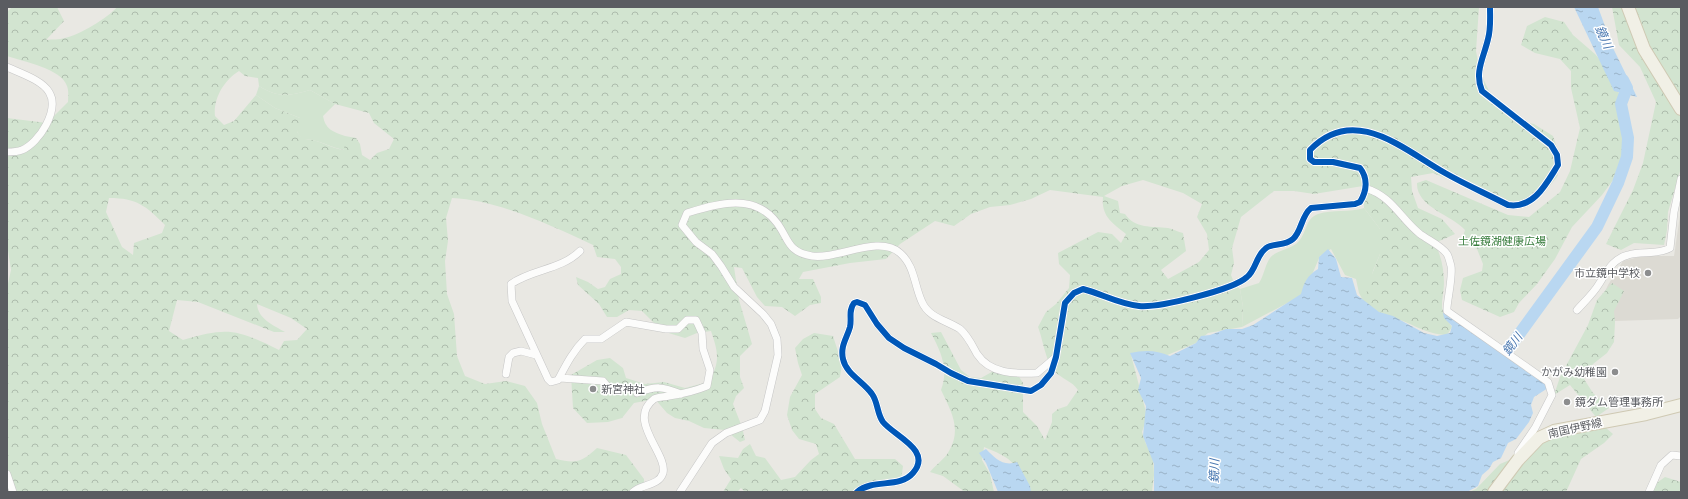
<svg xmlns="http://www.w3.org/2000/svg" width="1688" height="499" viewBox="0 0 1688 499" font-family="'PT Sans','Noto Sans JP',sans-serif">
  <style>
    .education { fill: #dcdad3 }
    .grass { fill: #d2e4d0 }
    .forest { fill: url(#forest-crowns); fill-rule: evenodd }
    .water { fill: url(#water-ripples) }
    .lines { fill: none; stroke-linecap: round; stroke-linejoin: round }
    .river { stroke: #b9d7f1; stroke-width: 12 }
    .street-casing { stroke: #c6c6c6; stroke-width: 8 }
    .primary-casing { stroke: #cfc9b3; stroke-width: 14 }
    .street { stroke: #fcfcfb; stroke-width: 7 }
    .primary { stroke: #f1f0e6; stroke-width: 12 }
    .cycleway-casing { stroke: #fff; stroke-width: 8 }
    .cycleway { stroke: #0057b8; stroke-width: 6 }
    .poi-dot { fill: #8c8d8e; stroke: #fff; stroke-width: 1.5 }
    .labels { text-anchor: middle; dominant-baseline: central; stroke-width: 3; stroke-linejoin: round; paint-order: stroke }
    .park-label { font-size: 11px; fill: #3b7f40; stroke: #fff }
    .poi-label { font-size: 11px; fill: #5a5c61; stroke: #fff; text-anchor: end }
    .street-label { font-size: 11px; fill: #5a5c61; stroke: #fff }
    .water-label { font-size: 12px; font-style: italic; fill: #4776b0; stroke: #fff }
  </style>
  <defs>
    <pattern id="forest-crowns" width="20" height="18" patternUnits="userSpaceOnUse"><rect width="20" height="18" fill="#d2e4d0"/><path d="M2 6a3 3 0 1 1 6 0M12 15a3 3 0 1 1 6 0" fill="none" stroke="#adbcac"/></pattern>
    <pattern id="water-ripples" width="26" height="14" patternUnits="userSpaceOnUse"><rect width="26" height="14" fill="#b9d7f1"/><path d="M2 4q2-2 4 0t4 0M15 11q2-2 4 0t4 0" fill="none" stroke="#99b2c7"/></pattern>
  </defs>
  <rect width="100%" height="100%" fill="#e9e8e3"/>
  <!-- education -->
  <path class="education" d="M1681 209V316L1678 319 1614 321 1597 309 1608 285 1623 261 1643 256H1674Z"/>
  <!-- grass -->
  <path class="grass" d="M259 86C278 98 289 96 310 90L335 104 323 116C325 129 333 132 345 136V150C330 148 317 138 302 139L297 132 300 118 275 108 256 95Z
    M1364 208 1380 229V254L1373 271 1366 306 1359 293 1356 279 1345 275 1331 249 1320 256 1302 298 1291 301 1242 327 1243 307 1240 289 1259 283C1264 275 1265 265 1270 258 1277 249 1292 250 1299 241 1307 232 1305 219 1318 214 1333 209 1349 213 1364 208Z"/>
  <!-- forest -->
  <path class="forest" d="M12 7H57L64 21 46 40C52 39 59 40 65 38 79 35 108 18 117 7H1479L1476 51 1480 72 1489 91 1519 121 1534 124 1553 136 1560 156 1557 177 1544 193 1526 204 1505 203 1433 173 1411 177 1412 191 1418 208 1442 219 1455 234 1435 243C1441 256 1444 269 1444 283 1443 305 1437 307 1452 327L1447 335C1429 334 1419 328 1403 321 1390 316 1378 313 1366 306L1367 287 1380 254V229L1364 208 1363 186 1314 194 1294 191H1274L1241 217 1232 248 1234 263 1231 275 1235 285 1240 289 1243 307 1242 327 1208 333 1196 343 1165 356 1131 355 1146 412 1145 423 1142 432 1146 444 1153 457 1154 475 1152 492H1027C1016 463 1014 459 984 447L982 460 990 474 994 492H965L943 476 930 472C935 465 945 459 949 451 962 429 951 411 941 390 949 369 941 352 931 333L941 332 961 370 970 377 981 378 997 369 1016 372 1023 383V412L1037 426 1045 440 1052 422V414L1058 409 1067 406 1078 390C1072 381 1062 379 1054 371 1046 362 1043 340 1038 327L1046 312 1056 304 1069 288 1070 275 1059 264 1058 253 1098 232 1112 234 1121 243 1126 234C1112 223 1101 216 1103 197L1050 190 1031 199 1010 205 990 207 971 214 954 226 935 221 900 244 886 259 850 263 803 272 799 279H813L821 297V303L810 305 795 316 782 307 765 306 757 297 742 268 734 267 739 300 752 344 740 356V377L744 388 736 396 733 404 742 427 745 440 740 442 725 430 704 428 689 421 675 418 667 413 655 399 634 403 622 418 608 422 587 423 573 408 571 375 597 360 610 358 623 368 626 378 645 384 664 382 685 388 708 382C721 362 718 352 711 331L697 333 685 338 662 331 642 311 629 310 617 317H607L599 304 578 285 576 277 588 282 598 289 605 287 610 279 621 274V267L615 259 597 257 593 245C550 225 498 200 452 198L446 218 448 241 445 261 447 294 454 314 457 356 465 376 485 384 506 381 525 386 537 403 542 424 556 459C576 464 582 462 597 448L626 455 644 479V492H7V288L11 270 7 244V118L47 123 68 102C68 97 69 91 67 86 62 69 22 61 7 56V12ZM239 71 245 76 258 78 259 86C278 98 289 96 310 90L335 104 369 113 374 123 394 139 389 149 377 153 370 160 362 155 360 144 356 138 345 136 344 150C329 148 317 138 303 139L297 132 303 125 300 118 275 108 256 95 234 121 224 125 215 116C213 99 224 80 239 71ZM1143 180 1183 193 1202 204 1197 217 1207 234 1209 250 1199 262 1168 279 1161 270 1186 251 1183 233C1178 232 1173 229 1168 228 1152 226 1135 229 1125 214L1120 213 1118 201 1104 196 1122 186ZM109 198C137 198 146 206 165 225L162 233 134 243 133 255 122 247 106 212ZM177 300 198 302 274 332H285C273 325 258 319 257 304L291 318 307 329 297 340 284 341 279 350C238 330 229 326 183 340L169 331Z
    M1612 7H1681V168L1668 212 1667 230 1664 245 1634 243 1621 250 1606 244 1633 190 1643 163 1656 102 1640 67 1619 45Z
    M1545 17 1564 22 1573 35 1595 54 1608 69 1617 85 1627 130 1628 147 1616 176 1602 195 1572 227 1555 259 1537 284 1519 303 1514 312 1500 317 1462 300 1460 290 1463 278 1482 271 1483 264 1477 249 1461 242 1465 230C1452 215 1416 207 1417 183L1426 180 1508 215 1529 217 1560 192 1570 171 1580 128 1571 88V71L1560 59 1535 53 1521 45 1527 26Z
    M1612 283 1624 291 1614 311 1615 322 1614 342 1607 353 1593 364 1584 379 1593 393 1609 408 1596 417 1570 385 1554 395 1560 377 1588 325 1597 300Z
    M814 333 833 336 842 364 840 377 815 394V409L821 418 834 424 855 459H895L903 466 901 480 867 485 849 492H745L741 488 737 492H723L731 479 724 469 719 456 738 458 743 449 750 444 756 456 765 458 781 480 795 477 811 460 819 454 816 444 799 439 792 430 787 415 790 397 802 375 798 363 795 348 803 339Z
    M1605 427 1613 434 1604 443 1581 459 1566 492H1469L1476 489 1500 464 1519 456 1548 439 1568 431Z
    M1665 477 1681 482V492H1649L1651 487Z"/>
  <!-- water -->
  <path class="water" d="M1574 7H1598L1613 48 1637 97 1614 91Z
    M1328 249 1336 259 1341 277 1352 278 1357 295 1379 312 1393 316 1424 333 1437 336 1450 333 1452 326 1444 318 1443 313H1447L1546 384 1548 388 1534 397 1531 405 1533 413 1529 422 1516 439 1508 443 1501 458 1493 462 1489 469 1482 475 1478 486 1467 492H1154V464L1143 436 1146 406 1138 390 1141 378 1130 353C1145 350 1156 350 1170 356L1196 343 1201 336 1210 335 1226 329H1242L1253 325 1301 294C1304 282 1307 276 1318 269L1319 257Z
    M986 449C995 458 1003 467 1017 462L1030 486 1031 492H998L986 463 979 453Z"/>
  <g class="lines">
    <!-- river -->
    <path class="river" d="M1499 362 1597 227 1618 183 1627 157 1628 138 1621 104 1627 88 1623 80"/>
    <!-- street casing -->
    <g class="street-casing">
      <path id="street" d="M7 67C20 73 42 80 49 92 60 110 39 143 22 150 17 152 12 152 7 152
        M1365 188C1392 196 1400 218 1420 234 1428 240 1442 246 1447 254 1449 257 1450 263 1451 266 1453 278 1446 305 1447 311L1548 382 1552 395 1535 428 1518 453V459
        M580 251C561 270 532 269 511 284L512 301 548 379 551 382 558 380C566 365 573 351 585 339H601L626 322 666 329H678L687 320H696L702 333 703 349 710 370 707 386C695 391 682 394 669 396 664 397 657 397 654 399 626 420 668 454 663 473 659 486 641 484 633 492
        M1577 310C1584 302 1593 294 1599 284 1607 272 1612 259 1628 255 1642 251 1657 255 1670 248L1674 212 1681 179
        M506 374 509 357 513 353 521 351 536 355
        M560 378 603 381 608 387
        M637 393C656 386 662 386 681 394
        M7 474 13 492
        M680 492 712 443 726 433 760 420 765 411 778 355 777 339 771 324 763 314 734 287 721 266 712 254 696 242 682 225 687 213C717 204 754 192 777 223 789 239 787 252 812 256 837 260 879 234 900 253 915 266 914 285 922 302 929 318 946 320 960 329 968 336 972 345 977 354 990 374 1015 374 1037 373L1056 357
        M857 492C874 478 899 489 913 473 933 450 894 436 883 422 877 414 878 402 872 394 864 382 846 374 843 359 840 346 847 338 850 327 852 318 848 311 854 303L857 302 865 305 877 324 889 338 904 348 936 364 951 373 968 381 1031 391 1041 385 1051 373 1056 357 1065 303 1074 293 1083 289C1102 294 1119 304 1139 306 1158 308 1233 290 1247 277 1256 270 1256 256 1265 249 1272 242 1284 247 1293 239 1302 231 1301 216 1311 208L1355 204 1360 202C1367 191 1368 178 1360 168L1333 162H1314L1310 159V150C1354 104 1403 149 1445 173 1466 185 1487 194 1508 205 1534 209 1546 184 1558 165L1557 155 1551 145 1482 91C1474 72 1484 57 1488 39 1491 29 1490 17 1490 7
        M1649 492 1661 465 1672 455 1681 456"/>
    </g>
    <!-- primary casing -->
    <g class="primary-casing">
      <path id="primary" d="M1628 7 1644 49 1681 109
        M1494 492 1518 460 1539 438 1554 431 1646 414 1681 405"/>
    </g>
    <!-- street -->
    <use href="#street" class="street"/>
    <!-- primary -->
    <use href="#primary" class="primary"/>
    <!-- cycleway casing -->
    <g class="cycleway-casing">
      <path id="cycleway" d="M857 492C874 478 899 489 913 473 933 450 894 436 883 422 877 414 878 402 872 394 864 382 846 374 843 359 840 346 847 338 850 327 852 318 848 311 854 303L857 302 865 305 877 324 889 338 904 348 936 364 951 373 968 381 1031 391 1041 385 1051 373 1056 357 1065 303 1074 293 1083 289C1102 294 1119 304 1139 306 1158 308 1233 290 1247 277 1256 270 1256 256 1265 249 1272 242 1284 247 1293 239 1302 231 1301 216 1311 208L1355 204 1360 202C1367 191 1368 178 1360 168L1333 162H1314L1310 159V150C1354 104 1403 149 1445 173 1466 185 1487 194 1508 205 1534 209 1546 184 1558 165L1557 155 1551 145 1482 91C1474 72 1484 57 1488 39 1491 29 1490 17 1490 7"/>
    </g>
    <!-- cycleway -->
    <use href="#cycleway" class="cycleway"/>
  </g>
  <!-- markers -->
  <g class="poi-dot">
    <circle cx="1648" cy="273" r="4"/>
    <circle cx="1615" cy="372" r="4"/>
    <circle cx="593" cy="389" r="4"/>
    <circle cx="1567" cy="402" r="4"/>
  </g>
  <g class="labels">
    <!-- park labels -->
    <g class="park-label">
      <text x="1502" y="241">土佐鏡湖健康広場</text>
    </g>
    <!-- poi labels -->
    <g class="poi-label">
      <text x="1640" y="273">市立鏡中学校</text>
      <text x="1607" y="372">かがみ幼稚園</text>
      <text x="601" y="389" text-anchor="start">新宮神社</text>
      <text x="1575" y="402" text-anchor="start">鏡ダム管理事務所</text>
    </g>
    <!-- street labels -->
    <g class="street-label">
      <text transform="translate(1575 428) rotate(-13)">南国伊野線</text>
    </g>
    <!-- water labels -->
    <g class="water-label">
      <text transform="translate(1604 37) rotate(66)">鏡川</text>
      <text transform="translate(1512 344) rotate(-54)">鏡川</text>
      <text transform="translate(1214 471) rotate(-89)">鏡川</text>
    </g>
  </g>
  <!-- border -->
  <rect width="1688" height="499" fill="none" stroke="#5a5c61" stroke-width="16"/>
</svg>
